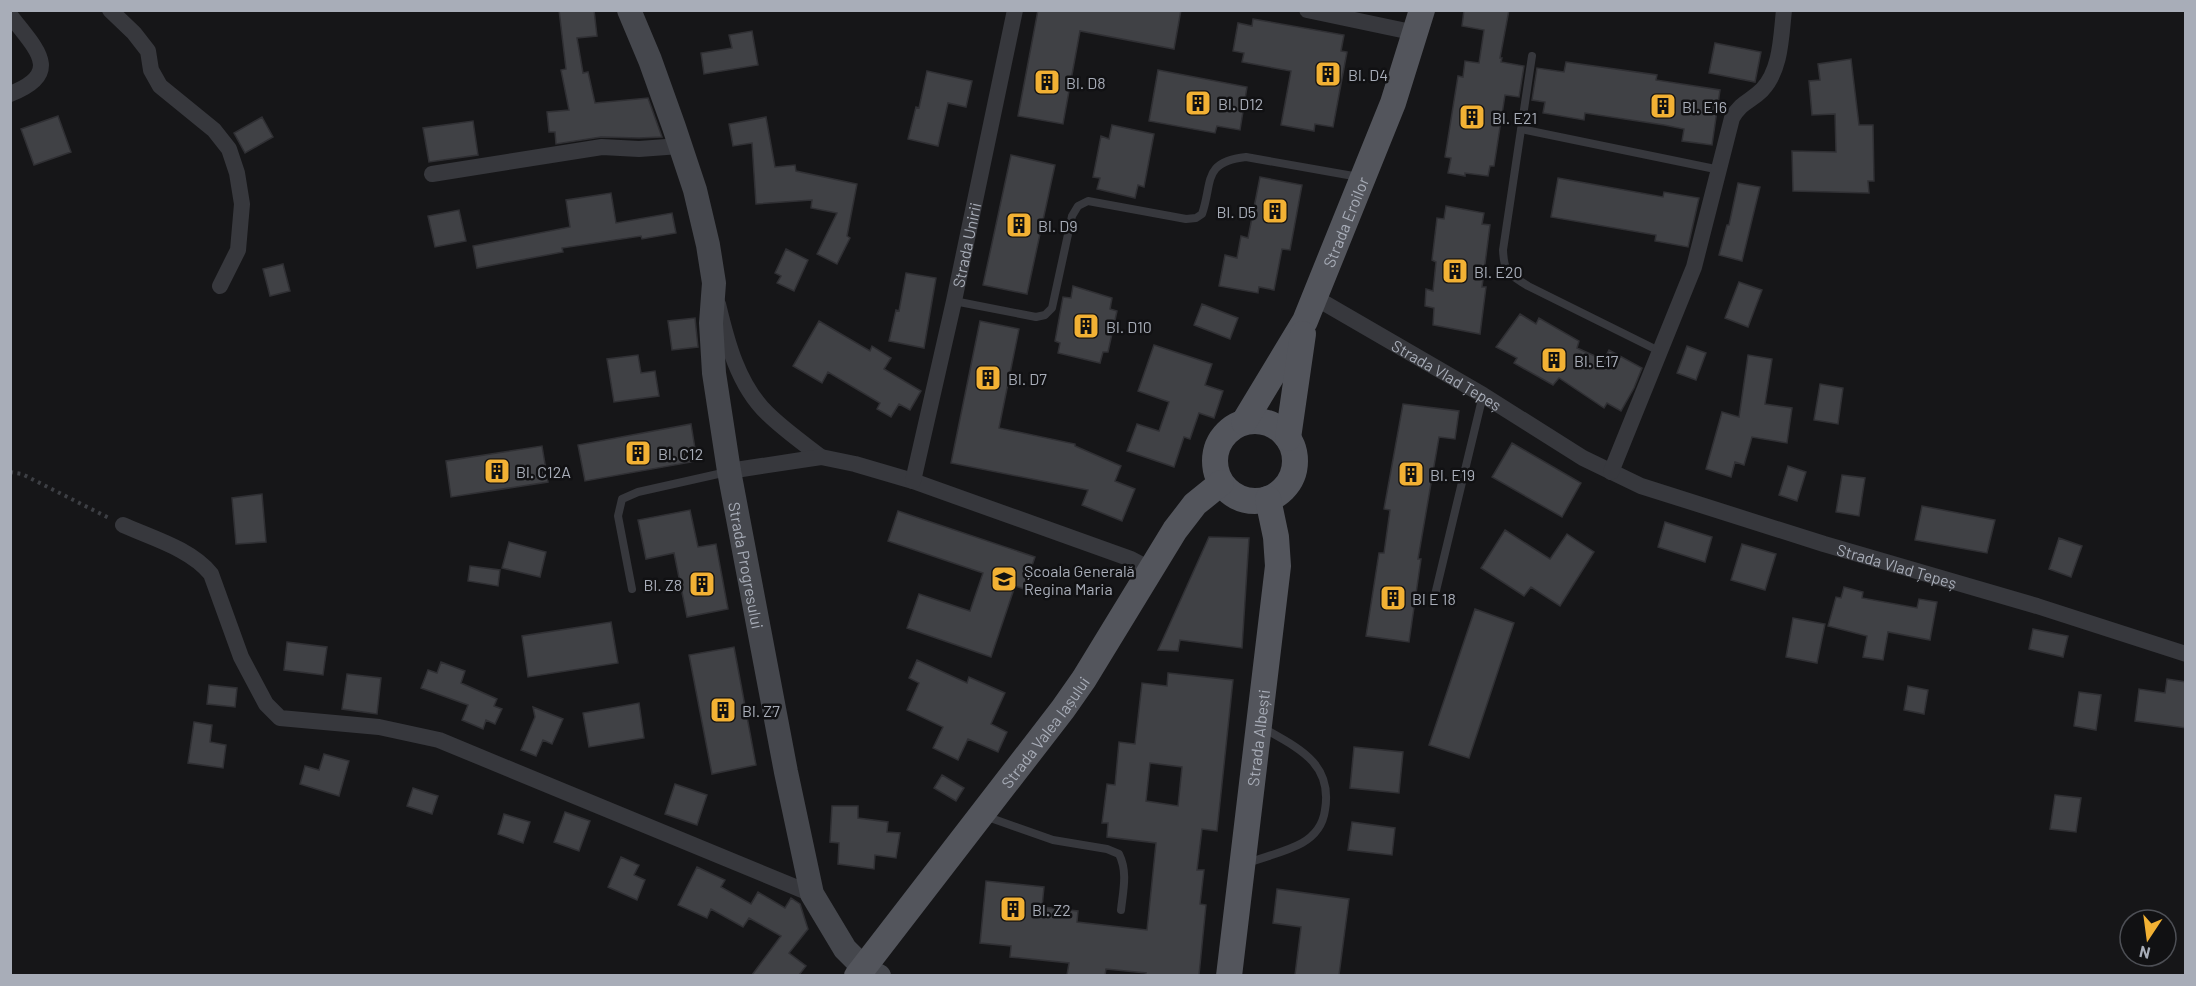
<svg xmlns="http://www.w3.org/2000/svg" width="2196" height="986" viewBox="0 0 2196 986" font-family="Barlow,sans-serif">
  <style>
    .building { fill: #404145; stroke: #303034; stroke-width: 1.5; fill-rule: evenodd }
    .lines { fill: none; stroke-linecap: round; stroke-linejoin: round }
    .path { stroke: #3d3f44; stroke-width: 4; stroke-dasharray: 3 4.5; stroke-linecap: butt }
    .lane { stroke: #37383d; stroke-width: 8 }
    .street { stroke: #37383d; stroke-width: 16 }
    .secondary { stroke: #45474d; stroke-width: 24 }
    .primary { stroke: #53555c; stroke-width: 26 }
    .labels { text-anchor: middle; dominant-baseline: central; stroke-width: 5; stroke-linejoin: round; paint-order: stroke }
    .poi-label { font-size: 16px; fill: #a8adb8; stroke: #111113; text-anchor: start }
    .street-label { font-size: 16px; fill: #a8adb8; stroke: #111113 }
  </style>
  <rect width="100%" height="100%" fill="#161618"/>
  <!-- building -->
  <path class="building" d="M559 10H594L597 36 577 38 583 73 588 72 595 103 648 98 662 137 639 138 601 137 556 144 555 132H549L547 112 569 110 561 70 566 69Z
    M1038 10H1181L1174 49 1080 31 1063 124 1018 116Z
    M1464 10H1509L1500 58H1502L1501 62 1524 66 1519 97 1505 95 1494 166H1490L1488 176 1465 173V176L1448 173 1451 158 1445 157 1458 76 1463 77 1465 61 1479 63 1484 30 1462 26Z
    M1253 19 1344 35 1341 51 1347 52 1333 127 1315 124 1314 131 1281 125 1291 71 1242 62 1244 53 1233 51 1238 23 1252 26Z
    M752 31 758 65 704 74 701 53 732 48 729 35Z
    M1715 43 1761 52 1755 82 1709 73Z
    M1851 59 1859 125H1873L1874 181H1868L1869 193 1793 191 1792 151 1836 152 1835 114 1812 115 1809 81 1820 80 1818 64Z
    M1566 62 1657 75 1656 80 1720 90 1712 145 1682 141 1684 129 1664 125 1585 113 1584 120 1543 113 1545 102 1532 100 1537 68 1564 72Z
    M1158 70 1247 87 1240 130 1217 126 1215 133 1149 121Z
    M927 71 972 81 966 107 948 103 938 146 908 139 916 107 919 108Z
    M58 116 71 152 34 165 21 129Z
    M262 117 273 137 245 153 234 133Z
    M766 117 775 167 795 165 796 171 857 184 847 236 850 238 837 264 817 254 837 213 811 208 812 200 756 204 752 143 733 146 729 124Z
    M473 121 478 155 429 162 423 128Z
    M1112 125 1154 134 1144 187 1138 185 1135 198 1097 189 1100 178 1093 177 1101 136 1109 139Z
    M1011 155 1055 165 1027 294 983 285Z
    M1260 177 1302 185 1290 250 1282 249 1274 290 1259 287 1258 293 1219 286 1225 255 1237 258 1241 236 1248 238Z
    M1558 178 1663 197 1664 192 1699 198 1688 247 1655 241 1656 235 1551 217Z
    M1738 183 1760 187 1742 261 1719 255 1727 225H1729Z
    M611 193 616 223 672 213 676 233 642 239 641 236 562 248 563 252 477 268 473 246 570 227 566 200Z
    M1446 206 1484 213 1482 224 1490 225 1482 287H1486L1480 334 1433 325 1434 308 1425 306 1426 289 1433 291 1436 262 1432 260 1437 218 1444 219Z
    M459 210 466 241 435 247 428 216Z
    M786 249 808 260 794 291 777 283 781 276 775 273Z
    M283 264 290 291 270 296 263 269Z
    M906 273 936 278 924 348 889 341 896 310 899 311Z
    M1739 282 1762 290 1748 327 1725 318Z
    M1073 286 1112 298 1110 309 1117 311 1108 352H1103L1100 363 1058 353 1060 343 1055 341 1063 297 1071 298Z
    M1202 304 1238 318 1230 339 1194 325Z
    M1520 314 1536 324 1539 318 1579 341 1577 348 1604 360 1609 350 1642 368 1634 388 1621 411 1607 403 1604 408 1559 378 1553 385 1514 363 1517 358 1496 347Z
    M695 318 698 347 672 350 668 321Z
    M819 321 870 351 872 346 891 358 884 369 921 391 910 410 899 404 891 417 877 409 880 403 828 372 822 383 793 366Z
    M980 321 1019 329 999 428 1075 444V446L1121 466 1115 481 1135 489 1122 521 1082 505 1088 490 951 463Z
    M1154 345 1212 364 1205 385 1223 391 1214 418 1199 413 1190 439 1184 437 1174 467 1127 451 1137 424 1159 431 1169 402 1138 391Z
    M1687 346 1706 353 1696 380 1677 373Z
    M638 355 641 373 655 371 659 396 614 402 607 359Z
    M1748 355 1772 359 1765 404 1792 408 1787 443 1752 437 1744 465 1735 462 1731 477 1706 469 1722 412 1739 417Z
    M1820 384 1843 388 1838 424 1814 420Z
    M1403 404 1459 411 1455 439 1439 437 1418 559H1421L1409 642 1366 636 1379 553H1384L1390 510 1384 509Z
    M691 424 697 461 585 481 578 445Z
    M1512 443 1581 483 1562 517 1492 477Z
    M542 446 548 482 451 497 446 461Z
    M1788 466 1806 472 1797 501 1779 495Z
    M1842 475 1865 478 1859 516 1836 512Z
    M262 494 266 542 236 544 232 498Z
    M1922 506 1995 520 1987 553 1915 540Z
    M690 510 698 547 716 544 728 609 687 617 674 553 646 559 638 520Z
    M898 511 1035 557 1024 589 1015 586 991 657 907 628 919 594 970 611 983 573 888 541Z
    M1665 522 1712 537 1705 562 1658 547Z
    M1505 530 1550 559 1567 534 1594 552 1560 606 1531 587 1524 596 1481 568Z
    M1209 537 1249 538 1242 648 1180 640 1178 651 1158 650Z
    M2059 538 2082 546 2071 577 2049 569Z
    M509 542 546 552 540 577 502 568Z
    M1742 544 1776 554 1765 590 1731 580Z
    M470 566 500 570 498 586 468 581Z
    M1844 587 1863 592 1862 598 1917 608 1919 599 1937 602 1930 640 1888 632 1883 660 1863 657 1867 636 1828 626 1836 597 1841 598Z
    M1475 609 1514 623 1469 758 1429 745Z
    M1793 618 1825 624 1817 663 1786 657Z
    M611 622 618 663 528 677 522 636Z
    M2033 629 2068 636 2063 657 2029 649Z
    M287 642 327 647 323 675 284 670Z
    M734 647 756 765 712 774 689 655Z
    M917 660 967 683 969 677 1005 693 991 724 1007 732 998 752 968 739 958 760 933 748 943 727 907 710 919 683 909 678Z
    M441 662 465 671 461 683 497 699 494 706 502 709 495 724 486 720 483 729 462 720 468 705 421 688 428 670 437 673Z
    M1168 673 1233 680 1217 831 1202 829 1197 870H1204L1200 904 1206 905 1199 975H1145L1146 973 1106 969 1105 975H1067L1069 963 1010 957 1011 946 980 943 986 881 1044 887 1042 907 1078 911 1077 922 1147 930 1156 843 1107 837 1108 823H1102L1107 784 1115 785 1119 742 1135 744 1142 683 1167 686ZM1150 763 1182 767 1178 806 1146 801Z
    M347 674 381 678 377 714 342 709Z
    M2167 679 2186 682V728L2135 721 2139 689 2165 693Z
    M209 685 237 688 235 707 207 704Z
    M1908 686 1928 690 1924 714 1904 710Z
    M2079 692 2101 695 2096 730 2074 726Z
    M639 703 644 738 589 747 583 713Z
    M533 707 563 719 552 744 543 740 536 756 521 750 535 717Z
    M194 722 212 725 210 742 226 745 223 768 188 763Z
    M1354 747 1403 752 1399 793 1350 788Z
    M324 754 349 761 339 796 300 784 305 766 319 770Z
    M942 775 964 788 956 801 934 788Z
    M675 784 707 795 697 825 665 814Z
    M413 788 438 796 432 814 407 806Z
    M2055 795 2081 798 2076 832 2050 829Z
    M832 806H858V818L888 822 887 832 900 833 896 858 875 855 874 869 838 864 839 843 830 842Z
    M565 812 590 821 579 851 554 842Z
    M504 814 530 822 523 843 498 834Z
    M1352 822 1395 828 1392 855 1348 850Z
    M621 857 639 865 634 875 645 880 637 900 608 887Z
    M697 867 725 880 721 887 751 904 758 892 785 908 791 898 800 904 808 929 789 953 806 966 799 975H752L781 936 749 918 743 927 711 909 707 918 678 905Z
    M1277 889 1349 899 1339 975H1295L1301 927 1273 923Z"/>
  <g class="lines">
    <!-- path -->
    <path class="path" d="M10 472 22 474 109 518"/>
    <!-- lane -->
    <path class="lane" d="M1532 56 1503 250C1504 274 1509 274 1528 286L1661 352
      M1521 129 1720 170
      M954 301 1036 317 1045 315 1052 308 1072 216 1078 206 1088 201 1186 219 1196 218 1202 214C1213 182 1202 162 1246 157L1359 177
      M632 589 618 516 622 499 638 492 727 472
      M1434 599 1483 395
      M985 816 1053 840 1107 849 1119 854C1128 872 1123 891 1121 910
      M1245 864C1263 857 1286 852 1302 843 1316 835 1323 825 1325 810 1333 763 1298 748 1263 728"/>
    <!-- street -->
    <g class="street">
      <path d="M110 10 134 33 148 51 151 70 160 86 214 130 229 149 237 173 242 204 238 250 220 286"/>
      <path d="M1307 10 1416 33"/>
      <path d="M10 15C35 48 65 73 10 94"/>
      <path d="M432 174 602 147 639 149 680 146"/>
      <path id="s1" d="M1314 297 1483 395 1583 458 1641 486 1824 544 2037 606 2186 654"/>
      <path d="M718 304C727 342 738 385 767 413 783 429 803 443 821 457"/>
      <path d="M729 471 821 457 855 464 913 481 1131 559 1150 569"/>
      <path d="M1611 472 1694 267 1732 118C1742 101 1750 102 1762 90 1781 70 1781 37 1784 10"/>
      <path id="s2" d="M913 481 954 301 1015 10"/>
      <path d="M123 525C152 538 191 549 211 574L241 657 266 704 280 718 379 727 439 740 812 894"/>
    </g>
    <!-- secondary -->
    <path class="secondary" id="s3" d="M629 10 650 60 674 127 695 190 708 245 714 283 711 323 714 373 729 471 786 772 812 894 845 949 864 968 879 976"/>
    <!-- primary -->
    <g class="primary">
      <circle cx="1255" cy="461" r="40"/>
      <path id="s4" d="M1244 422 1305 321 1393 103 1422 10"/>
      <path d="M1288 438 1303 334"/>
      <path id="s5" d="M857 976 1063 709 1084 679 1175 530 1195 504 1221 483"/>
      <path id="s6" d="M1229 976 1278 566 1276 537 1268 499"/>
    </g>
  </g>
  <!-- icons -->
  <defs>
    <g id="building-square" transform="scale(1.35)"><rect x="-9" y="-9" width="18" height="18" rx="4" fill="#f2b134" stroke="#111113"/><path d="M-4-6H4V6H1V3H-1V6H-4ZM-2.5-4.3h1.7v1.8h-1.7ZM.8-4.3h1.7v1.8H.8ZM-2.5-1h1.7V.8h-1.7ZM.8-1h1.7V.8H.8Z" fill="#111"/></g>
    <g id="school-square" transform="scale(1.35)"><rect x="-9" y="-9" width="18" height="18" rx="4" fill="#f2b134" stroke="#111113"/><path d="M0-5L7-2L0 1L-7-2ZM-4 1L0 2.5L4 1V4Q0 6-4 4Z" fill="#111"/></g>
  </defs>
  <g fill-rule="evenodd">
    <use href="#building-square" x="1328" y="74"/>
    <use href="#building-square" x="1047" y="82"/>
    <use href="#building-square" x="1198" y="103"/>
    <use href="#building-square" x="1663" y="106"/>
    <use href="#building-square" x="1472" y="117"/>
    <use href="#building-square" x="1275" y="211"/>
    <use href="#building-square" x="1019" y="225"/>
    <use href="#building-square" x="1455" y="271"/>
    <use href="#building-square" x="1086" y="326"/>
    <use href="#building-square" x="1554" y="360"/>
    <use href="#building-square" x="988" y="378"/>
    <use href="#building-square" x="638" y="453"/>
    <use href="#building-square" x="497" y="471"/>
    <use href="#building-square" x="1411" y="474"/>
    <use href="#school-square" x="1004" y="579"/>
    <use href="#building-square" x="702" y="584"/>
    <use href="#building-square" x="1393" y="598"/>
    <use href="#building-square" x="723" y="710"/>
    <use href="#building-square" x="1013" y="909"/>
  </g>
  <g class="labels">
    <!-- poi labels -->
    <g class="poi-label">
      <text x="1348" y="74">Bl. D4</text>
      <text x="1066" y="82">Bl. D8</text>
      <text x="1218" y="103">Bl. D12</text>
      <text x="1682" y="106">Bl. E16</text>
      <text x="1492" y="117">Bl. E21</text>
      <text x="1256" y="211" text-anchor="end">Bl. D5</text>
      <text x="1038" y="225">Bl. D9</text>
      <text x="1474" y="271">Bl. E20</text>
      <text x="1106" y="326">Bl. D10</text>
      <text x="1574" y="360">Bl. E17</text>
      <text x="1008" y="378">Bl. D7</text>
      <text x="658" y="453">Bl. C12</text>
      <text x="516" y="471">Bl. C12A</text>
      <text x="1430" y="474">Bl. E19</text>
      <text x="1024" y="570">Școala Generală<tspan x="1024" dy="18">Regina Maria</tspan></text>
      <text x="682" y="584" text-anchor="end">Bl. Z8</text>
      <text x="1412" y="598">Bl E 18</text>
      <text x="742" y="710">Bl. Z7</text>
      <text x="1032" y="909">Bl. Z2</text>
    </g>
    <!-- street labels -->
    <g class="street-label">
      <text stroke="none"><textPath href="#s4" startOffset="225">Strada Eroilor</textPath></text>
      <text stroke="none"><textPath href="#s2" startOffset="242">Strada Unirii</textPath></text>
      <text stroke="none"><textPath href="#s1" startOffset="154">Strada Vlad Țepeș</textPath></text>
      <text stroke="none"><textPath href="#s3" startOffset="572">Strada Progresului</textPath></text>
      <text stroke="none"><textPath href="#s1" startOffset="646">Strada Vlad Țepeș</textPath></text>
      <text stroke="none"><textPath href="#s5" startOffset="308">Strada Valea Iașului</textPath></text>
      <text stroke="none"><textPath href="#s6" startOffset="240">Strada Albești</textPath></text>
    </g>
  </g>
  <!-- border -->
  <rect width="2196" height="986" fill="none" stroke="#a8adb8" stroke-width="24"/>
  <!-- north arrow -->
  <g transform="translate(2148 938) rotate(193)"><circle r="28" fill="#111113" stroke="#4d4f55" stroke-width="1.5"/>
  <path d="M0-4.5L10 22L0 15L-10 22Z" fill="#f2b134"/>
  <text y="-9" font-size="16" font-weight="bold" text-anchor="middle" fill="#a8adb8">N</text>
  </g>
</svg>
